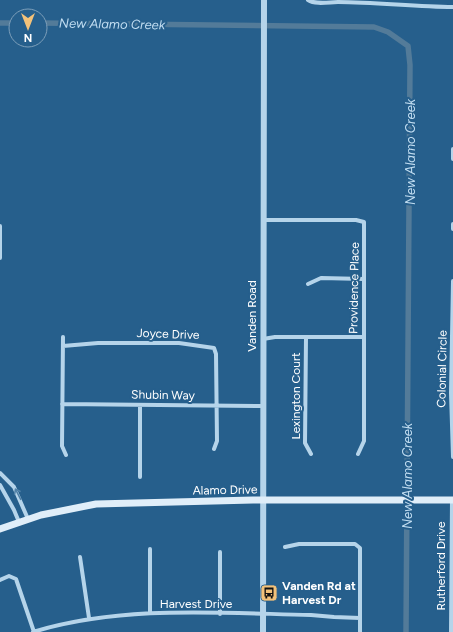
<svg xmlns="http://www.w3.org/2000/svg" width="453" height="632" viewBox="0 0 453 632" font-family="Figtree,sans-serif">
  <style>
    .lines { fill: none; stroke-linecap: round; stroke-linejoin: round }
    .canal { stroke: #537b99; stroke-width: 5.5 }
    .minor { stroke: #b5d4ea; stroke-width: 4 }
    .tertiary { stroke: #b5d4ea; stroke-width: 6 }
    .secondary { stroke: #e0eef9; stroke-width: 7 }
    .oneway { stroke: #5182a8 }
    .labels { text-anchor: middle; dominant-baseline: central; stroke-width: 4; stroke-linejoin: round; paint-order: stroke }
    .street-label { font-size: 12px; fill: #fff; stroke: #265f8c }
    .poi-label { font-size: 12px; font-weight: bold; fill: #fff; stroke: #265f8c; text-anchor: start }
    .water-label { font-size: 13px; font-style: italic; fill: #c1ddf1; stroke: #265f8c }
  </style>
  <rect width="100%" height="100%" fill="#265f8c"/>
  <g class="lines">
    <!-- canal -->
    <path class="canal" d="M0 23H16
      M40 23 374 27 388 32 408 46 410 65 406 632"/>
    <!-- minor -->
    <path class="minor" d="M308 0C316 5 329 2 338 2 377 2 415 7 453 7
      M453 149V159
      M263 220H356L364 222V441L358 454
      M453 224V229
      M0 226V258
      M453 281 451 393 453 457
      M308 284 321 278 364 279
      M63 337 62 446 66 455
      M306 337 305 443 311 454
      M263 339 275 337H364
      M63 346 98 343H179L214 348 216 354 217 441 214 449
      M62 404 263 406
      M0 473 14 487 28 519
      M140 477V405
      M0 485 14 510 19 522
      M285 547 299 544H355L360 548V632
      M80 557 89 618
      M0 580 9 576 16 579 34 632
      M150 613V549
      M220 614V552
      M33 632C122 605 218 613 311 615L334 617 360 618
      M451 632 452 500"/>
    <!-- tertiary -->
    <path class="tertiary" d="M263 632 264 0"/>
    <!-- secondary -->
    <path class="secondary" d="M0 529 41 515 96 504 253 500H453"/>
  </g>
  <!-- one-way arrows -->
  <defs><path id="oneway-shaft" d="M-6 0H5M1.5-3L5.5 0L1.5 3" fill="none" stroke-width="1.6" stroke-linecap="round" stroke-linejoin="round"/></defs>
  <use class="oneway" href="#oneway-shaft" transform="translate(18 494) rotate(-117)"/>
  <!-- icons -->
  <defs>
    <g id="bus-square" transform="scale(0.9)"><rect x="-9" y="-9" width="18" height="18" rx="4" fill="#f3c27a" stroke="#265f8c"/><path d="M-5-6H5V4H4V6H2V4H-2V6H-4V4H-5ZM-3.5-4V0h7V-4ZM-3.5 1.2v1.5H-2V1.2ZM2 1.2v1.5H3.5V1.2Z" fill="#111"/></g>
  </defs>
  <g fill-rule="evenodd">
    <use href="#bus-square" x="269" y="593"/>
  </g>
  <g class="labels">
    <!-- street labels -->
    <g class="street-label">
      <text transform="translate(354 288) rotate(-89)">Providence Place</text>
      <text transform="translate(252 316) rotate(-90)">Vanden Road</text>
      <text transform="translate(168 334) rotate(2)">Joyce Drive</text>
      <text transform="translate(442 369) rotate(-89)">Colonial Circle</text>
      <text transform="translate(163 395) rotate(1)">Shubin Way</text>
      <text transform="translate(296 396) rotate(-90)">Lexington Court</text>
      <text transform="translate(225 490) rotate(-1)">Alamo Drive</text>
      <text transform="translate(441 566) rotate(-90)">Rutherford Drive</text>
      <text x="196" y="604">Harvest Drive</text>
    </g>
    <!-- poi labels -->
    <g class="poi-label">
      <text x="282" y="586">Vanden Rd at<tspan x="282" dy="14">Harvest Dr</tspan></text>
    </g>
    <!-- water labels -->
    <g class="water-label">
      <text transform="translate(112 24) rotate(1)">New Alamo Creek</text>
      <text transform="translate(410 152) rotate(-90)">New Alamo Creek</text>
      <text transform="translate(407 476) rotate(-90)">New Alamo Creek</text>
    </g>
  </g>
  <!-- north arrow -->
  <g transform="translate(28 28) rotate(180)"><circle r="19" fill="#265f8c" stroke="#7d9fba"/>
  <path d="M0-3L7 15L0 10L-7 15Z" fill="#f3c27a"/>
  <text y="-6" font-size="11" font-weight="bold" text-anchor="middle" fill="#ffffff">N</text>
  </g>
</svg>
